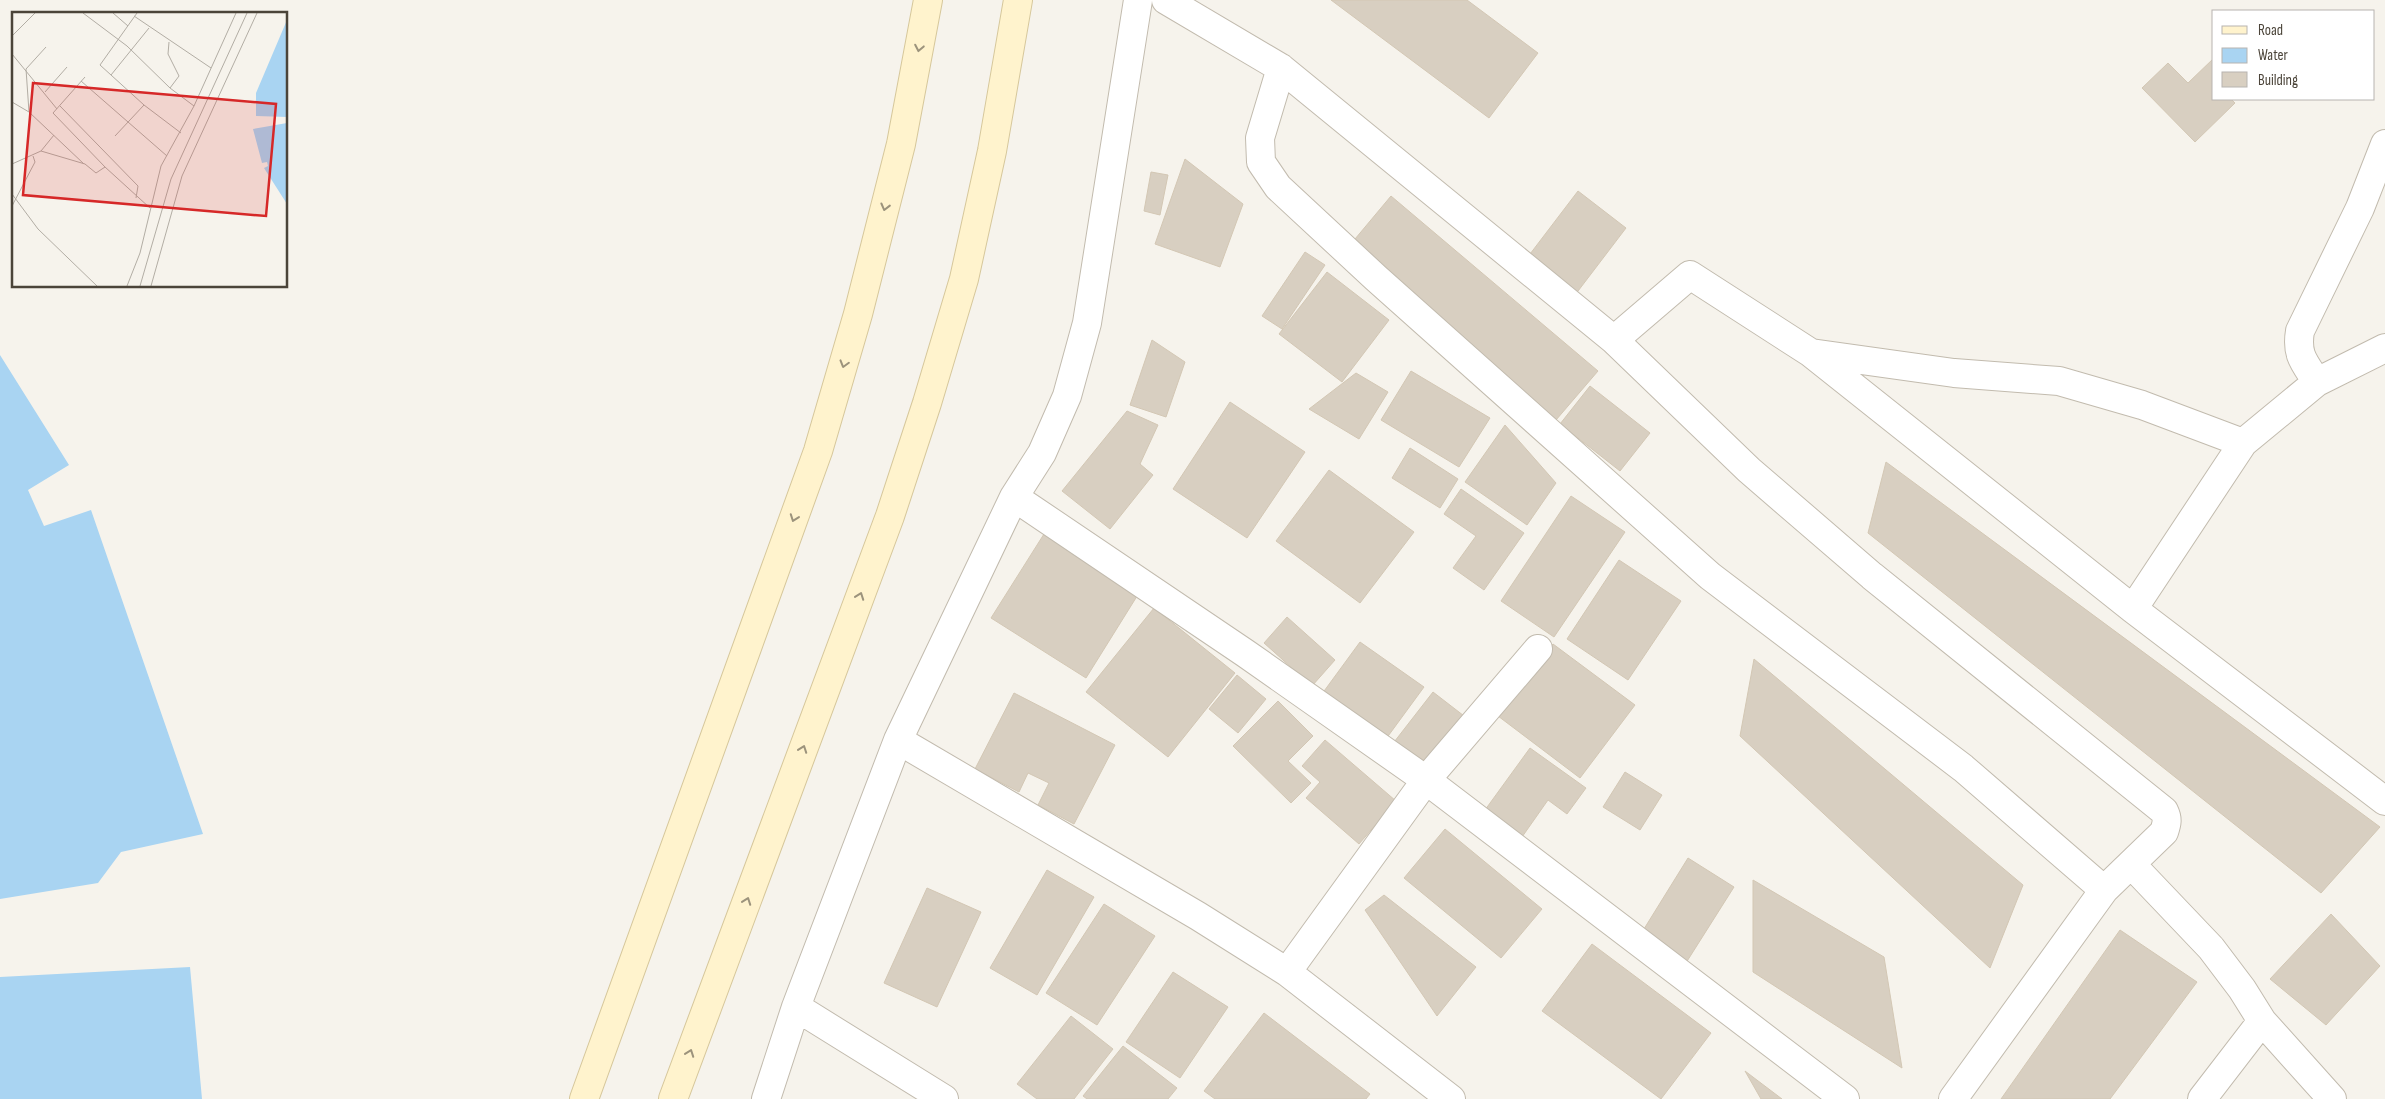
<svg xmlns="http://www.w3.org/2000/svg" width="2385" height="1099" viewBox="0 0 2385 1099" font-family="'Sofia Sans Condensed',sans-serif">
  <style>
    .water { fill: #a9d4f2 }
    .building { fill: #d8cfc1; stroke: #d3c7b4 }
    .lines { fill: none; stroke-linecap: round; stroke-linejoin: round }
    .minor-casing { stroke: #c2bbae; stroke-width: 30 }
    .secondary-casing { stroke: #d6c79b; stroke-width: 30 }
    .minor { stroke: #fff; stroke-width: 28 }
    .secondary { stroke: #fff3cd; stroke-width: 28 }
    .oneway { stroke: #9c937c }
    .inset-road { fill: none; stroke: #b2ada4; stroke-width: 1 }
    .view { fill: #d62828; fill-opacity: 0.15; stroke: #d62828; stroke-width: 2.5 }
    .inset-edge { fill: none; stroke: #4b4439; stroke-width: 2.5 }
  </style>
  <rect width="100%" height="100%" fill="#f6f3ec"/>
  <!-- water -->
  <path class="water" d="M0 355 69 465 28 490 44 526 91 510 203 834 121 852 98 883 0 899Z
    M190 967 202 1099H0V977Z"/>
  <!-- building -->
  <path class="building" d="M1331 0H1467L1538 53 1489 118Z
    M2214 58V99H2231L2235 103 2195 142 2142 88 2168 63 2188 83Z
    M1185 159 1243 204 1220 267 1155 244Z
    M1151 172 1168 175 1160 215 1144 211Z
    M1578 191 1626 228 1575 295 1527 258Z
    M1391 196 1598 371 1556 420 1350 245Z
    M1305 252 1325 265 1282 329 1262 316Z
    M1327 272 1389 320 1342 382 1279 334Z
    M1152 340 1185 362 1166 417 1130 405Z
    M1411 371 1490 418 1459 467 1381 420Z
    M1356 373 1388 392 1359 439 1309 409Z
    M1590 386 1650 433 1620 471 1560 424Z
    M1230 402 1305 452 1247 538 1173 489Z
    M1127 411 1158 425 1140 464 1153 475 1110 529 1062 491Z
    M1505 425 1556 483 1527 525 1465 482Z
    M1410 448 1458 479 1440 508 1392 478Z
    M1886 462 2380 827 2321 893 1868 533Z
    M1329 470 1414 532 1360 603 1276 541Z
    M1461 489 1524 533 1484 590 1453 568 1476 536 1444 514Z
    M1571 496 1625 532 1554 637 1501 601Z
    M1044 534 1139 593 1086 678 991 618Z
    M1619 560 1681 601 1628 680 1567 639Z
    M1154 608 1235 673 1168 757 1086 692Z
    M1287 617 1335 660 1312 686 1264 643Z
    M1360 642 1424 687 1383 743 1319 698Z
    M1553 644 1635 705 1580 778 1498 716Z
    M1754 659 2023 885 1990 968 1740 736Z
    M1237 675 1266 699 1238 733 1209 709Z
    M1433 692 1468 719 1427 773 1391 746Z
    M1014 693 1115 745 1074 824 1038 805 1049 783 1028 773 1019 792 975 769Z
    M1278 701 1313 736 1288 761 1311 783 1291 803 1233 746Z
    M1325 740 1396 801 1359 844 1306 798 1320 782 1302 766Z
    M1530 748 1586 788 1567 814 1548 800 1522 837 1485 810Z
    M1625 772 1662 795 1640 830 1603 807Z
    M1445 829 1542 909 1501 958 1404 878Z
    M1688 858 1734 887 1684 966 1639 937Z
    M1047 870 1094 897 1037 995 990 968Z
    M1753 880 1884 957 1902 1068 1753 972Z
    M927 888 981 912 937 1007 884 983Z
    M1384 895 1476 967 1437 1016 1365 910Z
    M1104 904 1155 936 1097 1025 1046 993Z
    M2331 914 2380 966 2326 1025 2270 979Z
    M2120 930 2197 982 2110 1099H2001Z
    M1592 944 1711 1033 1661 1099 1542 1011Z
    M1173 972 1228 1007 1180 1078 1126 1042Z
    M1264 1013 1370 1094 1366 1099H1215L1204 1091Z
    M1071 1016 1113 1049 1074 1099H1037L1017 1084Z
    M1123 1046 1177 1088 1168 1099H1087L1083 1096Z
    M1745 1071 1782 1099H1761Z"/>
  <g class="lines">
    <!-- minor casing -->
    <g class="minor-casing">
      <path id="minor" d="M1166 0 1281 68 1614 340 1690 275 1811 353 1954 373 2059 381 2142 405 2243 443
        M1281 68 1260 138 1261 162 1278 187 1376 278 1710 576 1963 768 2104 890
        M1614 340 1749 470 1872 576 2164 811C2168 819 2167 823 2164 832L2104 890 1953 1099
        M1811 353 2133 609 2385 801
        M2317 382C2304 362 2296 355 2300 331L2360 208 2385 144
        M1014 497 1245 653 1426 780 1845 1099
        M2133 609 2243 443 2317 382 2385 348
        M898 740 1198 916 1287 972 1451 1099
        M2131 864 2211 948 2242 989 2262 1021 2332 1099
        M1287 972 1426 780 1538 649
        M796 1007 944 1099
        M766 1099 796 1007 898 740 1014 497 1042 453 1067 396 1087 323 1138 0
        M2202 1099 2262 1021"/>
    </g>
    <!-- secondary casing -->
    <g class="secondary-casing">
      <path id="secondary" d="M584 1099 818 451 858 314 901 144 928 0
        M673 1099 890 516 927 403 964 279 992 151 1018 0"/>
    </g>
    <!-- minor -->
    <use href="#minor" class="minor"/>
    <!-- secondary -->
    <use href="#secondary" class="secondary"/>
  </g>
  <!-- one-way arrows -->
  <defs><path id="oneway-chevron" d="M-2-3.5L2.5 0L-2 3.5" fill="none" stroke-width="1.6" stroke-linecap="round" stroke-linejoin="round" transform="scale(1.25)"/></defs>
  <g class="oneway">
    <use href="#oneway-chevron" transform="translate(919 48) rotate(101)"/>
    <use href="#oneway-chevron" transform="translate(885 207) rotate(104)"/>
    <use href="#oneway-chevron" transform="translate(844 364) rotate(106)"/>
    <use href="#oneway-chevron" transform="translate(794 518) rotate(110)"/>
    <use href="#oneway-chevron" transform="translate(860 596) rotate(-70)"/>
    <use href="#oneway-chevron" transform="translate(803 749) rotate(-70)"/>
    <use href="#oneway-chevron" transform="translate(747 901) rotate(-70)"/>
    <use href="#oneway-chevron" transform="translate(690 1053) rotate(-70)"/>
  </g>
  <!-- overview -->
  <g transform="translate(12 12)">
    <rect width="275" height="275" fill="#f6f3ec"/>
    <path d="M275 8V105L244 104V81ZM275 111V192L252 156 256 154 255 150 250 151 241 117Z" fill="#a9d4f2"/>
    <path class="inset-road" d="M71 1 115 34 158 76 182 94M101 1 116 14M125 1 88 53 132 93 169 121M122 4 199 56M0 24 23 1M157 30 156 42 167 64 158 76M0 42 45 97M99 63 137 16M73 65 41 101 93 155M69 69 155 144M33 80 55 55M0 90 17 100 72 152M48 94 126 174 124 186M17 100 14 57 34 35M103 124 132 93M29 139 73 152 84 161 93 155 138 196M0 152 29 139 42 123M0 182 26 217 85 274M0 194 23 150 21 144M115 274 128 241 149 154 182 94 224 1M128 274 159 167 235 1M139 274 170 164 245 1"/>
    <path class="view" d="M21 71 264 92 254 204 11 183Z"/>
    <rect width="275" height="275" class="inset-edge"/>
  </g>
  <!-- legend -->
  <rect x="2212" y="10" width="162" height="90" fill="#ffffff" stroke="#b7b4b0"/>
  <rect x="2222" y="26" width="25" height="8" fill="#fff3cd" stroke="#b7b4b0"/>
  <text x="2258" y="35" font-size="15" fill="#4b4439">Road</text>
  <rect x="2222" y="48" width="25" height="15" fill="#a9d4f2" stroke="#b7b4b0"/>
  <text x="2258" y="60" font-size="15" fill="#4b4439">Water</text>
  <rect x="2222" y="72" width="25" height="15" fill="#d8cfc1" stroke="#b7b4b0"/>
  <text x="2258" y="85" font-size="15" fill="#4b4439">Building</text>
</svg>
